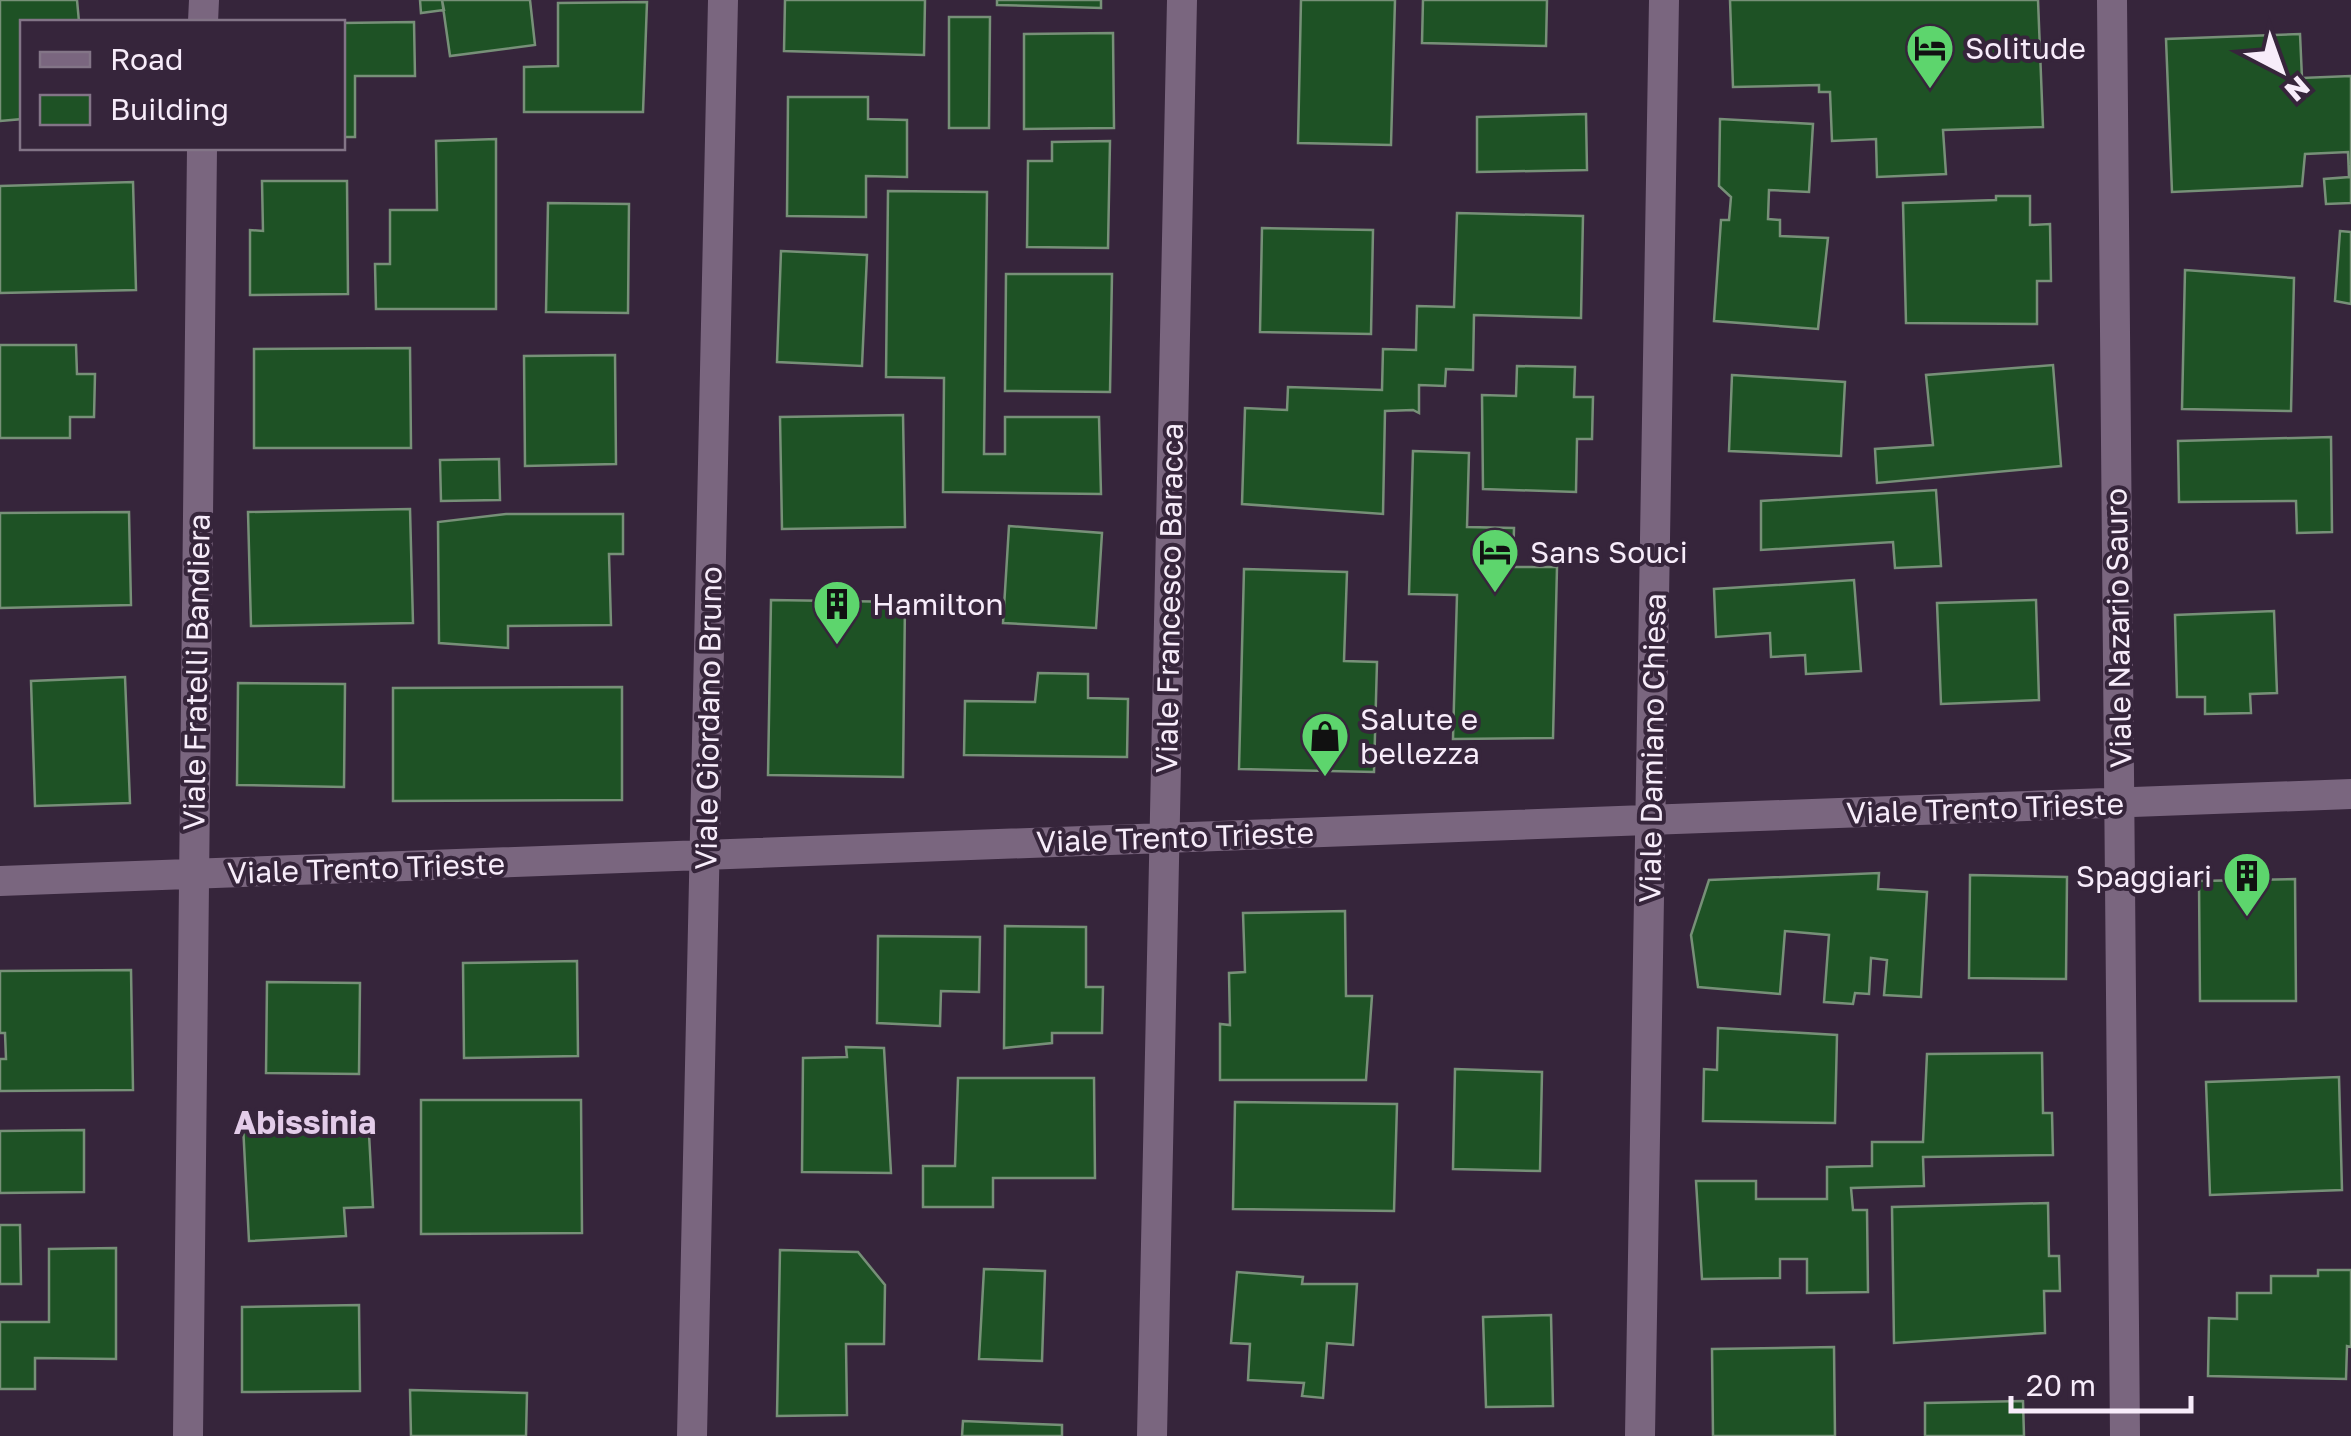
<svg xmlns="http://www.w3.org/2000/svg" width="2351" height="1436" viewBox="0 0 2351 1436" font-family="'Golos Text',sans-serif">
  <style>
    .building { fill: #1e5225; stroke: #779078; stroke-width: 2.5 }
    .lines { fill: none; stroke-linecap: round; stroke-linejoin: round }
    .minor { stroke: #7a667f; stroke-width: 30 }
    .labels { text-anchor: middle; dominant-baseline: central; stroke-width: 8; stroke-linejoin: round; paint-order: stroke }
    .poi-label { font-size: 30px; fill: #f7ecfa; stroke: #36253b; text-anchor: start }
    .street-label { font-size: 30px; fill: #f7ecfa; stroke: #36253b }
    .neighbourhood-label { font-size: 32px; font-weight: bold; fill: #e3cce9; stroke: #36253b }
  </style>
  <rect width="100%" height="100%" fill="#36253b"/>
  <!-- building -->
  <path class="building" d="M0 0H77L79 22H22V119L0 121Z
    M420 0H442L444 10 421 13Z
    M442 0H530L535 45 450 56Z
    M785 0H925L924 55 784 51Z
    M997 0H1101V8L997 5Z
    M1301 0H1395L1391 145 1298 143Z
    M1423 0H1547L1546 46 1422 43Z
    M1730 0H2038L2043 127 1943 130 1946 174 1877 177 1876 139 1832 141 1830 92H1819V85L1733 87Z
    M647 2 643 112H524V67L558 66V3Z
    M949 17H990L989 128H949Z
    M414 22 415 76H355V137H342V23Z
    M1113 33 1114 128 1024 129V34Z
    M2300 34 2302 78 2351 76V203L2326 204 2324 179 2349 177 2348 152 2305 154 2302 186 2172 192 2166 39Z
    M788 97H868V119L907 120V177L866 176V217L787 216Z
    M1586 114 1587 170 1477 172V117Z
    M1720 119 1813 124 1809 192 1769 190 1768 219 1780 220V236L1828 238 1818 329 1714 321 1721 220H1729L1731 197 1719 186Z
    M496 139V309H376L375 264H390V210H437L436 141Z
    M1110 141 1108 248 1027 247 1028 161H1052V142Z
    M262 181H347L348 294 250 295V230L263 231Z
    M133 182 136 290 0 293V186Z
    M888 191 987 192 984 454H1005V417H1099L1101 494 943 492 944 378 886 377Z
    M1996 196H2030V225L2050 224 2051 281H2037V324L1906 323 1903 203 1996 200Z
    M548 203 629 204 628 313 546 312Z
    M1457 213 1583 216 1581 318 1474 315 1473 370 1446 369 1445 386 1419 385V413L1413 410 1385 411 1383 514 1242 504 1245 408 1287 410 1288 387 1382 390 1383 349 1416 350 1417 306 1454 307Z
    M1262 228 1373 230 1371 334 1260 332Z
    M2340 231 2351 232V304L2335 301Z
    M781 251 867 255 862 366 777 362Z
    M2185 270 2294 278 2291 411 2182 409Z
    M1006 274H1112L1110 392 1005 391Z
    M0 345H76L77 374H95L94 417H70V438H0Z
    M410 348 411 448H254V349Z
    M615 355 616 464 525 466 524 356Z
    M2053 365 2061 466 1877 483 1875 449 1933 445 1926 375Z
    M1517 366 1575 367 1574 397H1593L1592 439H1577L1576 492 1483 489 1482 395 1516 396Z
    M1732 375 1845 382 1841 456 1729 451Z
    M903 415 905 527 782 529 780 417Z
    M2331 437 2332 532 2297 533 2296 501 2179 502 2178 441Z
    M1413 451 1469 453 1467 527 1514 528 1513 567H1557L1553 738 1453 739 1457 595 1409 594Z
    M499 459 500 500 441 501 440 460Z
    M1936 490 1941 566 1895 568 1893 542 1761 550V501Z
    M410 509 413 623 251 626 248 512Z
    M129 512 131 605 0 608V513Z
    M506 514H623V554H609L611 625 508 626V648L439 643 438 522Z
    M1009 526 1102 533 1096 628 1003 623Z
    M1244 569 1347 572 1344 661 1377 662 1374 772 1239 769Z
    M1854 580 1861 671 1806 674 1805 655 1771 657 1770 633 1716 637 1714 589Z
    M771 600 905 602 903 777 768 775Z
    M2036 600 2039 700 1941 704 1937 603Z
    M2274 611 2277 693 2250 694 2251 713 2205 714V697H2177L2175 615Z
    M1038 673 1088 674V698L1128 699 1127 757 964 755 965 701 1035 702Z
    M125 677 130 803 35 806 31 681Z
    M238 683 345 684 344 787 237 785Z
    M622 687V800L393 801V688Z
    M1879 873 1878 889 1927 892 1921 997 1884 995 1887 960 1871 958 1869 994 1855 993 1853 1004 1824 1002 1829 935 1785 931 1780 994 1698 987 1691 935 1709 880Z
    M1970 875 2067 877 2066 979 1969 978Z
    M2295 879 2296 1001H2200L2199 881Z
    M1345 911 1346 996H1372L1366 1080H1220V1024L1230 1025 1229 973 1245 972 1243 913Z
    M1005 926 1086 927V987H1103L1102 1033H1052V1043L1004 1048Z
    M878 936 980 937 979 992 941 991 940 1026 877 1023Z
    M577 961 578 1056 464 1058 463 963Z
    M131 970 133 1090 0 1091V1059H6L5 1033H0V971Z
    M267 982 360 983 359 1074 266 1073Z
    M1718 1028 1837 1035 1835 1123 1703 1121 1704 1069 1717 1070Z
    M846 1047 884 1048 891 1173 802 1172 803 1058 847 1057Z
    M2042 1053 2043 1113H2052L2053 1155 1923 1157 1924 1186 1851 1188 1853 1210H1867L1868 1292 1807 1293V1259H1780V1278L1702 1279 1696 1181H1756V1199H1827V1167L1872 1166V1142H1923L1927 1054Z
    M1455 1069 1542 1072 1540 1171 1453 1169Z
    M2339 1077 2342 1190 2210 1195 2206 1082Z
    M958 1078H1094L1095 1178H993V1207H923V1166H955Z
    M421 1100H581L582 1233 421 1234Z
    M1235 1102 1397 1104 1394 1211 1233 1209Z
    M340 1119 341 1136 369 1134 373 1207 344 1208 346 1236 249 1241 243 1125Z
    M84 1130V1192L0 1193V1131Z
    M2048 1203 2049 1256H2059L2060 1291H2044L2045 1333 1894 1343 1892 1207Z
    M0 1225H20L21 1284H0Z
    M116 1248V1359L35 1358V1389H0V1322H49V1249Z
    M780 1250 858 1252 885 1285 884 1344H846L847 1415 777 1416Z
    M984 1269 1045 1271 1042 1361 979 1359Z
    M2318 1270H2351V1347L2347 1346 2346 1379 2208 1376 2209 1318 2237 1319V1293H2271V1276H2318Z
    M1237 1272 1303 1277 1302 1284H1357L1353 1345 1327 1343 1323 1398 1302 1396 1304 1383 1248 1380 1250 1344 1231 1343Z
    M359 1305 360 1391 242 1392V1307Z
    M1551 1315 1553 1406 1486 1407 1483 1317Z
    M1834 1347 1835 1436H1713L1712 1349Z
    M410 1390 527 1393 526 1436H411Z
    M2023 1401 2024 1436H1925V1403Z
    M963 1421 1062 1425V1436H962Z"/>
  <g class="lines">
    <!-- minor -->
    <path class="minor" d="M2112 0 2125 1436
      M203 22 204 0
      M0 881 2351 794
      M188 1436 202 148
      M692 1436 723 0
      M1152 1436 1182 0
      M1640 1436 1664 0"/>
  </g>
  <!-- icons -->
  <defs>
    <g id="hotel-pin" transform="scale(2.5)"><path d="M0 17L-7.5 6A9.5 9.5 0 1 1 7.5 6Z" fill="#5dd56d" stroke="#36253b"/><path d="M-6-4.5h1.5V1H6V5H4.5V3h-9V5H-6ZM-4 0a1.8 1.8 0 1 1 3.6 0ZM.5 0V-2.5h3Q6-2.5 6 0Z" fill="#111"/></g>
    <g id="building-pin" transform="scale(2.5)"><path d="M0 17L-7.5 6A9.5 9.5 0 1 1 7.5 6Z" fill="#5dd56d" stroke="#36253b"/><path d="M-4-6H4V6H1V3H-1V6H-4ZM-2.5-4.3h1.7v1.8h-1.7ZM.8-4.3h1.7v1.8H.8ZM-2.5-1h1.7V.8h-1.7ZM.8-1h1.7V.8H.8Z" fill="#111"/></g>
    <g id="shop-pin" transform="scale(2.5)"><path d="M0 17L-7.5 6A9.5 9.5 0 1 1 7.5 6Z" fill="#5dd56d" stroke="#36253b"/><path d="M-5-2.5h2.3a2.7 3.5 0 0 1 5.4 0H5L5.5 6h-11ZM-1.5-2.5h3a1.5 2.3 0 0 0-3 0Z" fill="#111"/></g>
  </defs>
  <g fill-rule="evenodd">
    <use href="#hotel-pin" x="1930" y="48"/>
    <use href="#hotel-pin" x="1495" y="552"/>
    <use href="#building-pin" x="837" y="604"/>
    <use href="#shop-pin" x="1325" y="736"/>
    <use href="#building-pin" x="2247" y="876"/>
  </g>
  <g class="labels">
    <!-- poi labels -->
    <g class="poi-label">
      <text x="1965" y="48">Solitude</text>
      <text x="1530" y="552">Sans Souci</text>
      <text x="872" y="604">Hamilton</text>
      <text x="1360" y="719">Salute e<tspan x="1360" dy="34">bellezza</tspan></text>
      <text x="2212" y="876" text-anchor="end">Spaggiari</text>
    </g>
    <!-- street labels -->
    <g class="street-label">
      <text transform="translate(1169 598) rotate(-89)">Viale Francesco Baracca</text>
      <text transform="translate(2118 628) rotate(-91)">Viale Nazario Sauro</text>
      <text transform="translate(196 672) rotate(-89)">Viale Fratelli Bandiera</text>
      <text transform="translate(708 718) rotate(-89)">Viale Giordano Bruno</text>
      <text transform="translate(1652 748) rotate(-89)">Viale Damiano Chiesa</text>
      <text transform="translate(1985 808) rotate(-2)">Viale Trento Trieste</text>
      <text transform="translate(1175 837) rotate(-2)">Viale Trento Trieste</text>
      <text transform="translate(366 868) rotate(-2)">Viale Trento Trieste</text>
    </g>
    <!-- neighbourhood labels -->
    <g class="neighbourhood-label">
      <text x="305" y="1122">Abissinia</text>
    </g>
  </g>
  <!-- legend -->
  <rect x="20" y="20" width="325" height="130" fill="#36253b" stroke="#837587" stroke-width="2.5"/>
  <rect x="40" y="52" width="50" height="15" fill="#7a667f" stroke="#837587" stroke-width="2.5"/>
  <text x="110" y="70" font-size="30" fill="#f7ecfa">Road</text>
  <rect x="40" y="95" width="50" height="30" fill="#1e5225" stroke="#837587" stroke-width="2.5"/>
  <text x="110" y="120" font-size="30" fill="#f7ecfa">Building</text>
  <!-- north arrow -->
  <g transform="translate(2281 70) rotate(139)" stroke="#36253b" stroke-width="8" paint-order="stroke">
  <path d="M0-8L18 38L0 25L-18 38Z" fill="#f7ecfa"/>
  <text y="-15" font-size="28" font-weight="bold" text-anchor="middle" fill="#f7ecfa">N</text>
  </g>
  <!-- scale -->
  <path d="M2011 1396v15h180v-15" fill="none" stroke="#f7ecfa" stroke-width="5"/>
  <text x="2026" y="1396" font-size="30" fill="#f7ecfa" stroke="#36253b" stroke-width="8" paint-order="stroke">20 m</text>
</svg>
